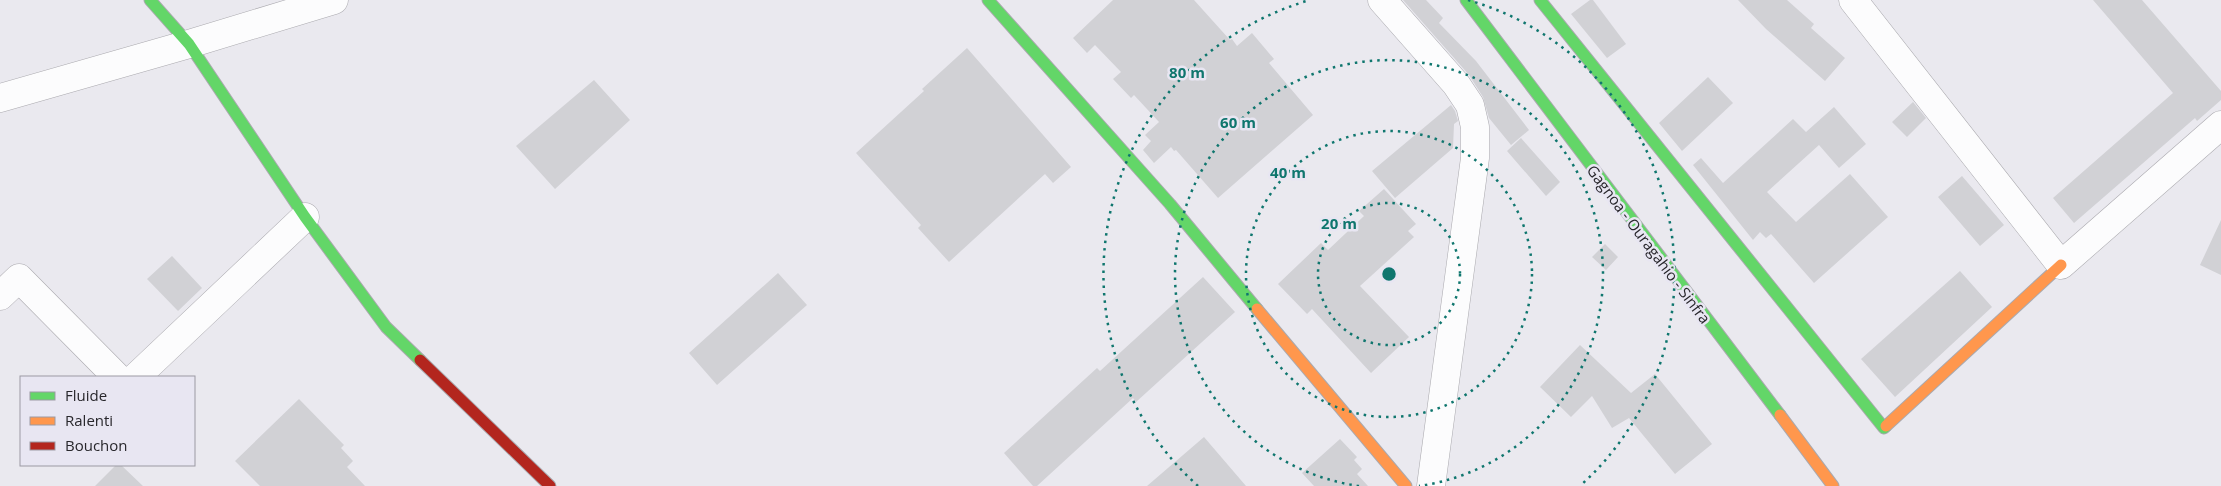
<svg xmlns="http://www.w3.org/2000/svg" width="2221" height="486" viewBox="0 0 2221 486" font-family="'Open Sans',sans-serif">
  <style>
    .building { fill: #d1d1d5 }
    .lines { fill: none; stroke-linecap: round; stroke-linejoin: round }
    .street-casing { stroke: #aaa9ae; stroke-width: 29 }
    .fast-casing { stroke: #aaa9ae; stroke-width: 13 }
    .slow-casing { stroke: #aaa9ae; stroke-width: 13 }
    .jam-casing { stroke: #aaa9ae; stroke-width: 13 }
    .street { stroke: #fcfcfd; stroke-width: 28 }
    .fast { stroke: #63d668; stroke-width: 11 }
    .slow { stroke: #ff974d; stroke-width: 11 }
    .jam { stroke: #b3261e; stroke-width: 11 }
    .ring { fill: none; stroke: #0f766e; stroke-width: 2.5; stroke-dasharray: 2.5 5 }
    .labels { text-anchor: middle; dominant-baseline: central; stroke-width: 5; stroke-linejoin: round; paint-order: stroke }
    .street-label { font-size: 15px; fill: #28272c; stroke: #e8e6f2 }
    .centre { fill: #0f766e; stroke: #e8e6f2; stroke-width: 2.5 }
    .ring-label { font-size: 15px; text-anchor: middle; font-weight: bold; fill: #0f766e; stroke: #e8e6f2; stroke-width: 5; stroke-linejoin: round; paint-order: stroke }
  </style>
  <rect width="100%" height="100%" fill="#eae9ef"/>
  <!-- building -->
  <path class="building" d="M1113 0H1194L1230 40 1232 39 1237 46 1252 33 1274 59 1269 63 1313 115 1218 198 1176 150 1174 151 1171 147 1154 163 1143 150 1151 141 1145 135 1159 122 1134 95 1131 98 1113 79 1121 72 1095 45 1087 53 1073 38Z
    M1403 0H1426L1443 18 1439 23 1476 61 1529 130 1511 145 1489 118 1483 97 1469 75Z
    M1590 0H1593L1626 44 1607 58 1571 14Z
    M1738 0H1787L1814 24 1811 28 1845 58 1825 81 1766 29Z
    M2093 0H2142L2221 91V100L2197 121 2195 118 2074 223 2053 198 2173 93Z
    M967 48 1071 167 1053 183 1045 174 949 262 918 228 921 225 856 153 924 91 922 89Z
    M1708 77 1733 103 1682 151 1659 123Z
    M594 80 630 120 555 189 516 146Z
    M1913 102 1926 118 1907 137 1892 122Z
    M1451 105 1455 111 1458 121 1454 124 1453 148 1395 198 1372 171Z
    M1834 107 1866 144 1839 168 1819 145 1767 192 1796 222 1850 174 1888 217 1814 283 1771 234 1766 238 1760 232 1753 240 1693 165 1701 158 1723 183 1793 119 1806 132Z
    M1521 138 1560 182 1546 196 1507 151Z
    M1962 176 2004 225 1980 246 1938 197Z
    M1384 189 1416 224 1408 231 1414 237 1360 286 1409 337 1371 373 1312 309 1307 314 1278 284 1321 243 1328 250 1364 216 1359 211Z
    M2221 220V275L2200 265Z
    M1605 244 1618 257 1606 270 1592 257Z
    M172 256 202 288 178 311 147 279Z
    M1960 271 1992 307 1895 397 1861 359Z
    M778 273 807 305 717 385 689 353Z
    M1203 277 1235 312 1136 402 1133 398 1037 486H1033L1004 453 1097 368 1100 371Z
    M1580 345 1631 393 1655 374 1712 444 1675 474 1629 418 1612 428 1592 396 1571 417 1540 387Z
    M299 399 344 445 341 448 353 461 347 467 365 486H260L235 461Z
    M1204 437 1246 486H1147Z
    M1340 439 1357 457 1354 460 1362 469 1357 474 1368 486H1314L1302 473Z
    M116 465H121L143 486H95Z"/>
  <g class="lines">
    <!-- street casing -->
    <g class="street-casing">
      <path id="street" d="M1382 0 1456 84 1470 105 1475 127V158L1431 486
        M1853 0 2061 265 2221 125
        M0 98 189 44 334 0
        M0 296 19 278 117 377
        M136 377 305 217"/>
    </g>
    <!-- fast casing -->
    <g class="fast-casing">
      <path id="fast" d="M150 0 189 44 305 217 386 327 420 360
        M988 0 1170 204 1257 309
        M1466 0 1780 415
        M1540 0 1884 428 1886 426"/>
    </g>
    <!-- slow casing -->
    <g class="slow-casing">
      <path id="slow" d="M1257 309 1406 486
        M1780 415 1833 486
        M1886 426 2061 265"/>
    </g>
    <!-- jam casing -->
    <g class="jam-casing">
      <path id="jam" d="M420 360 550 486"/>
    </g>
    <!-- street -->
    <use href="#street" class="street"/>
    <!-- fast -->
    <use href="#fast" class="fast"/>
    <!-- slow -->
    <use href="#slow" class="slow"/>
    <!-- jam -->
    <use href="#jam" class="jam"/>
  </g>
  <!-- distance rings -->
  <g class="ring">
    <circle cx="1389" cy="274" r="71"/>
    <circle cx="1389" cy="274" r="143"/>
    <path d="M1359 486A214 214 0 1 1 1419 486"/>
    <path d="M1198 486A285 285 0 0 1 1310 0M1468 0A285 285 0 0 1 1580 486"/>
  </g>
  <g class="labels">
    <!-- street labels -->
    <g class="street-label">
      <text transform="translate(1649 244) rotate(53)">Gagnoa - Ouragahio - Sinfra</text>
    </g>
  </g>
  <circle cx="1389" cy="274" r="8" class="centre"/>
  <g class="ring-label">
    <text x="1187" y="78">80 m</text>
    <text x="1238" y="128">60 m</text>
    <text x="1288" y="178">40 m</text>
    <text x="1339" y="229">20 m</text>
  </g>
  <!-- legend -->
  <rect x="20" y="376" width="175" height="90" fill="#e8e6f2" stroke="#9b9aa3"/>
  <rect x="30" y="392" width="25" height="8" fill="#63d668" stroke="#9b9aa3"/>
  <text x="65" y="401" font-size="15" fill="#28272c">Fluide</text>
  <rect x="30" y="417" width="25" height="8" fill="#ff974d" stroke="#9b9aa3"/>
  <text x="65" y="426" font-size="15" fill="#28272c">Ralenti</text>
  <rect x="30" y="442" width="25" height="8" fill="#b3261e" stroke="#9b9aa3"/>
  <text x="65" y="451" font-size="15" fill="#28272c">Bouchon</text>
</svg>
